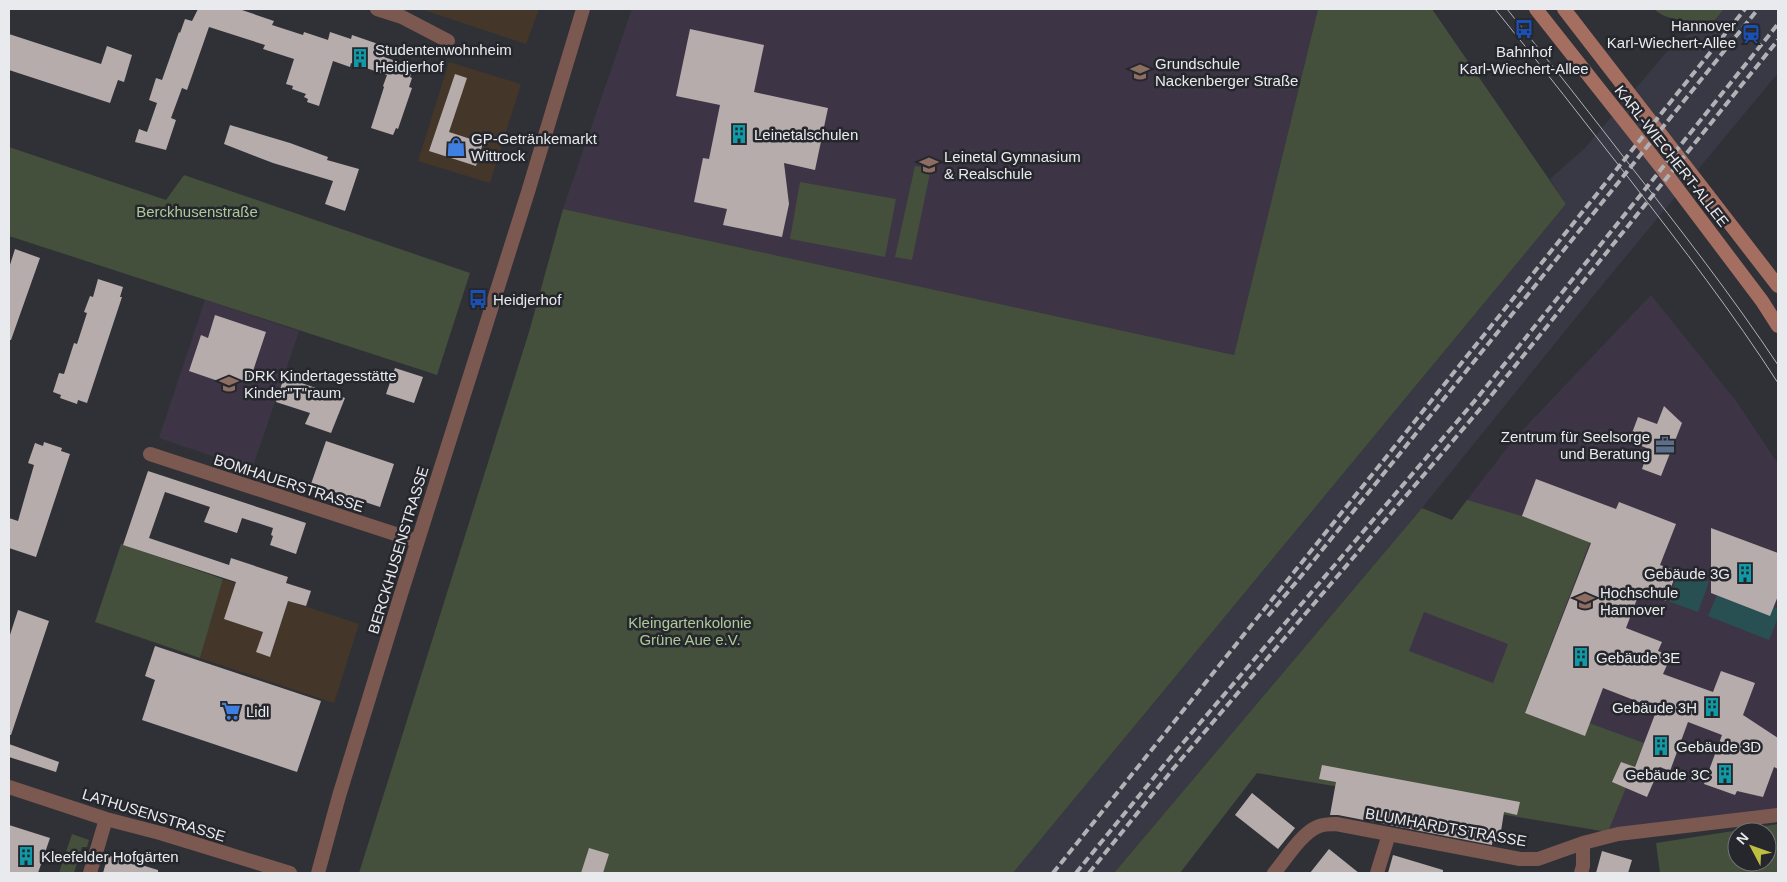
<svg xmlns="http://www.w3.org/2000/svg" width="1787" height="882" viewBox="0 0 1787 882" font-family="Helvetica,sans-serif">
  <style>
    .commercial { fill: #443628 }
    .built { fill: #383945 }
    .education { fill: #3d3546 }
    .green { fill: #444f3c; fill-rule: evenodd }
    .water { fill: #285053 }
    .building { fill: #b6acab }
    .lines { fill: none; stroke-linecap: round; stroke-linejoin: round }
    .minor { stroke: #7b5951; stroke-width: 14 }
    .tertiary { stroke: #7b5951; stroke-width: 14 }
    .secondary { stroke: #a46f61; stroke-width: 14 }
    .tram { stroke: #b1b2b6; stroke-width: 1 }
    .rail { stroke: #b1b2b6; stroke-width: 4; stroke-dasharray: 8 4; stroke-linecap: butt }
    .labels { text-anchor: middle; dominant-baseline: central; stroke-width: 5; stroke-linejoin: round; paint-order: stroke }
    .poi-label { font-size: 15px; fill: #e9eaee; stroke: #26272d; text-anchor: start }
    .street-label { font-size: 15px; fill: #e9eaee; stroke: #26272d }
    .park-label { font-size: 15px; fill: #adca98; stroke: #26272d }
  </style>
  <rect width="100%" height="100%" fill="#303137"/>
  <!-- commercial -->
  <path class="commercial" d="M421 9H539L526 44Z
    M449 62 521 84 490 183 418 161Z
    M223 579 359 624 334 703 200 658Z"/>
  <!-- built -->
  <path class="built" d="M1724 9H1778V73L1608 278 1422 508 1114 873H1013L1566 204 1550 179 1585 148 1675 42 1715 20Z"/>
  <!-- education -->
  <path class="education" d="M632 9H1318L1234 355 563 209Z
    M1651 295 1736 401 1778 464V815L1618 834 1257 773 1514 439Z
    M205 300 299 331 252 469 159 438Z"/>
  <!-- green -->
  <path class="green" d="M1318 9H1432L1566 204 1013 873H359L529 332 563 209 1234 355Z
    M1654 9H1724L1715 20C1697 21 1668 23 1654 9Z
    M9 147 166 200 184 175 470 273 437 375 9 236Z
    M915 166 931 168 912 260 895 257Z
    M800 182 896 199 885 257 790 239Z
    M1467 500 1522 516 1590 542 1525 712 1584 735 1589 723 1644 743 1608 832 1257 773 1180 873H1114L1422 508 1452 520ZM1424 612 1508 644 1493 683 1409 651Z
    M121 544 223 579 200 658 95 622Z
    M1778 824V873H1660L1656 843ZM1737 832H1767V862H1737Z
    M72 834 89 840 87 847H82L74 873H59Z"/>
  <!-- water -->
  <path class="water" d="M1679 571 1709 582 1698 612 1668 601Z
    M1717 595 1778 608V617L1769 640 1708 616Z"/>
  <!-- building -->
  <path class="building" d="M198 9H239L274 21 272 25 303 35 304 32 328 40 330 32 351 39 352 35 387 47 384 57 413 67 410 77 412 78 409 87 412 88 398 129 396 128 393 135 371 128 384 87 383 86 387 75 351 63 350 67 333 61 319 106 307 102 308 99 304 97 306 94 292 89 293 86 286 84 294 59 263 49 265 45 209 27 187 90 182 88 171 118 176 120 166 150 135 142 139 129 147 132 157 103 149 100 156 78 162 80 179 32 180 33 185 19 192 21Z
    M690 29 764 45 754 92 828 108 815 170 784 163 789 204 782 237 723 225 727 209 694 202 703 158 709 159 720 105 676 96Z
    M9 34 101 64 107 46 132 55 124 82 118 80 110 103 9 70Z
    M455 74 467 78 449 132 483 143 476 166 429 151Z
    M230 125 290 143 328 157 327 160 359 169 345 211 325 204 333 181 273 163 224 144Z
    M15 249 40 258 11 340H9V268Z
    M98 279 123 287 120 297H122L87 403 78 400 77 404 60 398 61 395 53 392 59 373 64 374 74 343 77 344 87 313 84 312 90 296 93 297Z
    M215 315 266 332 249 383 226 376 224 383 189 371 201 335 208 338Z
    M395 368 423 377 414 403 386 394Z
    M284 377 345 398 331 433 305 424 310 413 276 402Z
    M1664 406 1682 423 1661 476 1642 469 1649 449 1629 441 1638 417 1657 424Z
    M326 441 394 464 380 507 311 484Z
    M44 442 62 448 61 451 70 454 36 557 9 548V518L18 521 34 465 28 463 35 443 43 446Z
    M148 471 306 523 296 554 270 545 273 536 271 535 273 528 242 518 237 533 204 522 210 507 165 492 149 538 229 565 231 558 288 577 286 583 311 591 306 606 288 601 270 657 256 652 263 632 224 619 236 582 123 545Z
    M1536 479 1616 509 1619 502 1676 524 1660 565 1677 571 1666 601 1640 591 1626 628 1662 642 1658 651 1671 656 1663 674 1713 692 1721 671 1755 683 1743 715 1778 738V769L1774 767 1763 797 1737 791 1735 795 1704 784 1722 735 1688 722 1670 771 1660 767 1647 797 1612 782 1621 762 1635 767 1657 709 1603 688 1585 736 1525 713 1591 543 1522 516Z
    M1711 528 1778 553V596L1770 616 1711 593Z
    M18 610 49 621 11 735H9V638Z
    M155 646 321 701 297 772 142 720 155 680 145 676Z
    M9 744 59 762 56 772 9 757Z
    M1322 765 1520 802 1517 815 1504 812 1499 844 1492 843V845L1338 815H1330L1336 782 1319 779Z
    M1252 793 1295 828 1278 849 1235 815Z
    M9 825 50 838 38 873H9Z
    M589 848 609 854 603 873H581Z
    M1329 849 1359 873H1310Z
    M1602 851 1632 860 1628 873H1596Z
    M108 855 158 870V873H103Z
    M1393 855 1443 870V873H1388Z"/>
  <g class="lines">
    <!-- minor -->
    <path class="minor" d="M377 9 402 17 448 41
      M150 454 417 541
      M9 787 106 819 160 833 290 873
      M90 873 106 819
      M1274 873C1286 859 1301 834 1317 827 1323 824 1330 824 1336 824L1520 859H1538L1583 843 1618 834 1778 815
      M1377 873 1389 834
      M1581 873 1583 866V843"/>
    <!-- tertiary -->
    <path class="tertiary" d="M318 873 339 796 401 594 528 192 583 9"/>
    <!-- secondary -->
    <path class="secondary" d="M1536 9 1664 171 1762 301 1778 326
      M1564 9 1778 286"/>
    <!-- tram -->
    <path class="tram" d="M1495 9C1541 65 1586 124 1631 181 1682 247 1733 313 1778 383
      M1507 9C1548 60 1589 112 1629 164 1681 230 1732 296 1778 365"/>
    <!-- rail -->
    <path class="rail" d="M1268 616 1298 580 1758 9
      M1053 873 1745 9
      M1076 873 1165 764 1478 397 1778 24
      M1089 873 1173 769 1486 402 1778 40"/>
  </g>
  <!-- icons -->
  <defs>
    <g id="bus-bare" transform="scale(1.5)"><path d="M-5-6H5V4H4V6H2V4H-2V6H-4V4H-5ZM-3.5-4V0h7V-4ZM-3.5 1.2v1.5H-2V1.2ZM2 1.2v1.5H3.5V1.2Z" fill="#1a4fb4" stroke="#26272d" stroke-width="2.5" paint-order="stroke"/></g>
    <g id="station-bare" transform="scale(1.5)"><path d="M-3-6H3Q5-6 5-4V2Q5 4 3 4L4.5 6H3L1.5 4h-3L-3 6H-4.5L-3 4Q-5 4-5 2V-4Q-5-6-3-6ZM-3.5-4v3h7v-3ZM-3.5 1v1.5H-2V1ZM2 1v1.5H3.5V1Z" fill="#1a4fb4" stroke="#26272d" stroke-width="2.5" paint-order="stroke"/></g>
    <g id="building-bare" transform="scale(1.5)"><path d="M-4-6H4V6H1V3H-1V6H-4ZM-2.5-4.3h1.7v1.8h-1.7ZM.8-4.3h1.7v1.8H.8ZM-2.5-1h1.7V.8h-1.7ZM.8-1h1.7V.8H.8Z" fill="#0f9aa8" stroke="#26272d" stroke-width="2.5" paint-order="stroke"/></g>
    <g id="school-bare" transform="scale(1.5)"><path d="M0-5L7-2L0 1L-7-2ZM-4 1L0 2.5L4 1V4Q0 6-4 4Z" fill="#8d6e63" stroke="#26272d" stroke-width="2.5" paint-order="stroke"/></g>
    <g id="shop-bare" transform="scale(1.5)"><path d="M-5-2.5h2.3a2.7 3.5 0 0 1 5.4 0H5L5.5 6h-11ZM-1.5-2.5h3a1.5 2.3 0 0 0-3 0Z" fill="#3f7fe0" stroke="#26272d" stroke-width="2.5" paint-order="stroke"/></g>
    <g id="office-bare" transform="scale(1.5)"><path d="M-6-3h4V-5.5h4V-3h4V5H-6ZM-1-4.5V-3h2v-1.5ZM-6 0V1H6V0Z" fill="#5c6f8a" stroke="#26272d" stroke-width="2.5" paint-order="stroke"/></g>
    <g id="university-bare" transform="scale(1.5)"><path d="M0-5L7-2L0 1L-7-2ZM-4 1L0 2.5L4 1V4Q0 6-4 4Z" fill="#8d6e63" stroke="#26272d" stroke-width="2.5" paint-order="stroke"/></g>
    <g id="supermarket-bare" transform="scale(1.5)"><path d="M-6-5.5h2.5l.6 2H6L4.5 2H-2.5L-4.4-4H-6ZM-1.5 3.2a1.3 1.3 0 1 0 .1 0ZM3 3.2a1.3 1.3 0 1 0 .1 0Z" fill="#3f7fe0" stroke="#26272d" stroke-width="2.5" paint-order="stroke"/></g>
  </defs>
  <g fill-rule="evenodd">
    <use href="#bus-bare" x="1524" y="29"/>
    <use href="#station-bare" x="1751" y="34"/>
    <use href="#building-bare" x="360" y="58"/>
    <use href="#school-bare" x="1140" y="72"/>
    <use href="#building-bare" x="739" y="134"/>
    <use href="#shop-bare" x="456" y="147"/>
    <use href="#school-bare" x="929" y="165"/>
    <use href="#bus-bare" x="478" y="299"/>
    <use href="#school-bare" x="229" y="384"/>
    <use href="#office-bare" x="1665" y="445"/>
    <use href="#building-bare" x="1745" y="573"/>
    <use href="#university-bare" x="1585" y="601"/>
    <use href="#building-bare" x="1581" y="657"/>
    <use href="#building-bare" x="1712" y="707"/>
    <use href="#supermarket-bare" x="231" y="711"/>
    <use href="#building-bare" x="1661" y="746"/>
    <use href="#building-bare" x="1725" y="774"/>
    <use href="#building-bare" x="26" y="856"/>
  </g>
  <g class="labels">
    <!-- poi labels -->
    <g class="poi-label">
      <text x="1736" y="25" text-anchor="end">Hannover<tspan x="1736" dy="17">Karl-Wiechert-Allee</tspan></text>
      <text x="375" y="49">Studentenwohnheim<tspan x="375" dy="17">Heidjerhof</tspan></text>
      <text x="1524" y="51" text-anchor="middle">Bahnhof<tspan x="1524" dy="17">Karl-Wiechert-Allee</tspan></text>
      <text x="1155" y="63">Grundschule<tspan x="1155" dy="17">Nackenberger Straße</tspan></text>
      <text x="754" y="134">Leinetalschulen</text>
      <text x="471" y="138">GP-Getränkemarkt<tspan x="471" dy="17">Wittrock</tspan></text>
      <text x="944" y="156">Leinetal Gymnasium<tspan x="944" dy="17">&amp; Realschule</tspan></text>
      <text x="493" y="299">Heidjerhof</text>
      <text x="244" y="375">DRK Kindertagesstätte<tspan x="244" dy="17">Kinder"T"raum</tspan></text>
      <text x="1650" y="436" text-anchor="end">Zentrum für Seelsorge<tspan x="1650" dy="17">und Beratung</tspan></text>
      <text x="1730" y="573" text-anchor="end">Gebäude 3G</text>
      <text x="1600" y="592">Hochschule<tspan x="1600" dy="17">Hannover</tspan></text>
      <text x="1596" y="657">Gebäude 3E</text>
      <text x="1697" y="707" text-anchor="end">Gebäude 3H</text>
      <text x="246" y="711">Lidl</text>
      <text x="1676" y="746">Gebäude 3D</text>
      <text x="1710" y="774" text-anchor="end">Gebäude 3C</text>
      <text x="41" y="856">Kleefelder Hofgärten</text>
    </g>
    <!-- street labels -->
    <g class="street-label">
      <text transform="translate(1672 156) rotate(52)">KARL-WIECHERT-ALLEE</text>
      <text transform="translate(289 483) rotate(18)">BOMHAUERSTRASSE</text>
      <text transform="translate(398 550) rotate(-73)">BERCKHUSENSTRASSE</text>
      <text transform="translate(154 815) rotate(17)">LATHUSENSTRASSE</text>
      <text transform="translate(1446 827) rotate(10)">BLUMHARDTSTRASSE</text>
    </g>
    <!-- park labels -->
    <g class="park-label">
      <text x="197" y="211">Berckhusenstraße</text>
      <text x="690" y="622">Kleingartenkolonie<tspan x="690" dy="17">Grüne Aue e.V.</tspan></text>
    </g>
  </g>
  <!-- border -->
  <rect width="1787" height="882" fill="none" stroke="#e9eaee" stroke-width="20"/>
  <!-- north arrow -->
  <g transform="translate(1752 847) rotate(311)"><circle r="24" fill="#26272d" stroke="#74757a"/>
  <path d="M0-4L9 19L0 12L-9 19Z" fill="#c0be40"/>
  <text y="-8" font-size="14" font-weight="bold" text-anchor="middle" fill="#e9eaee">N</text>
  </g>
</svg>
